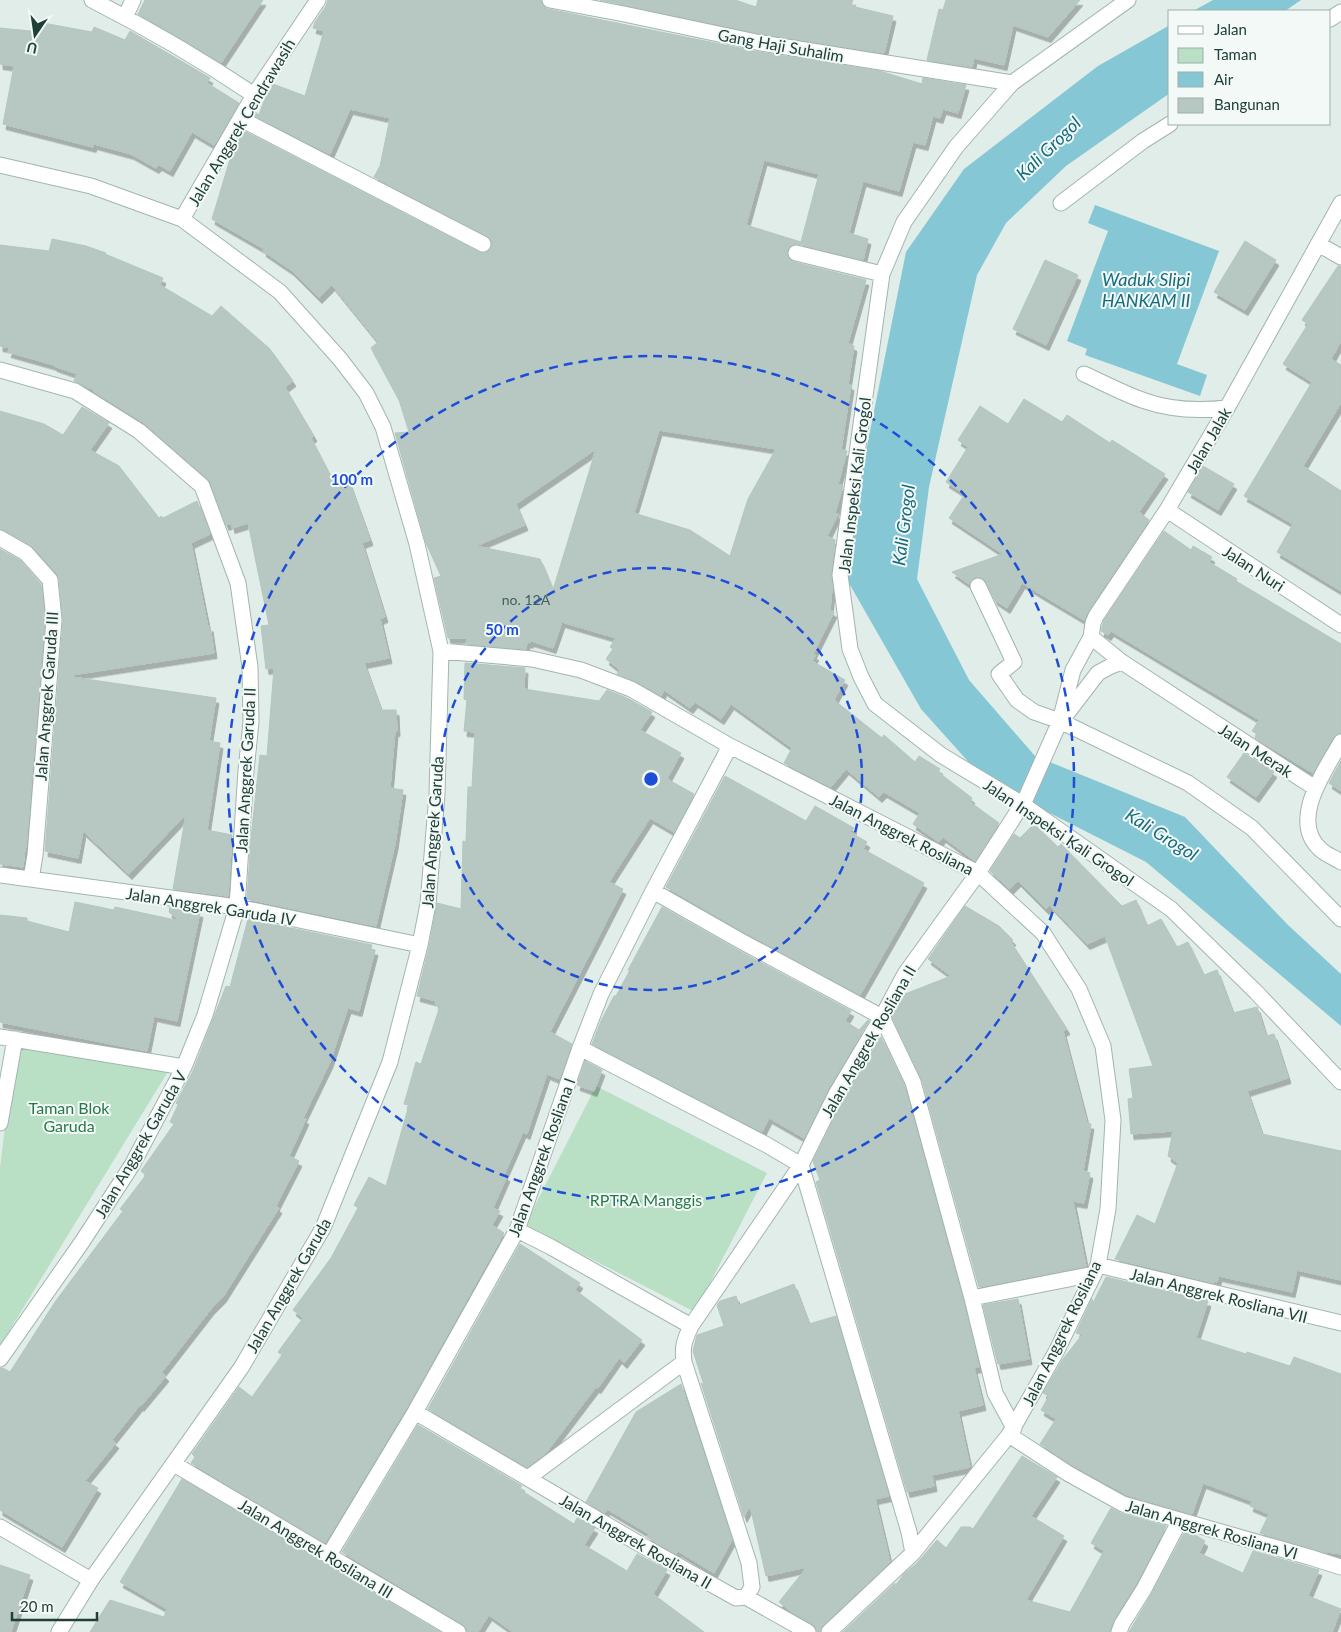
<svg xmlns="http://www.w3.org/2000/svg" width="1341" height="1632" viewBox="0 0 1341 1632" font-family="Lato,sans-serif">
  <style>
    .green { fill: #b9e0c4 }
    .water { fill: #86c7d6 }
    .building { fill: #b6c8c1; stroke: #b3c7bf; fill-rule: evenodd; filter: url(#shadow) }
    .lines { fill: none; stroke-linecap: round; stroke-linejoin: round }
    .minor-casing { stroke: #a3b5b0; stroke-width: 17 }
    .minor { stroke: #fff; stroke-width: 15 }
    .ring { fill: none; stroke: #1d4ed8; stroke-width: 2.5; stroke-dasharray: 9 6 }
    .labels { text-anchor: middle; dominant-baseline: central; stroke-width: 4; stroke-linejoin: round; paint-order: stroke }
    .number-label { font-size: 14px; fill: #46615a }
    .street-label { font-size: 16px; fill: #203f38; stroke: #f2f9f6 }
    .park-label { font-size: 16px; fill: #287949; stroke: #f2f9f6 }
    .water-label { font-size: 18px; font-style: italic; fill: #166b7f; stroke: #f2f9f6 }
    .centre { fill: #1d4ed8; stroke: #f2f9f6; stroke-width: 2.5 }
    .ring-label { font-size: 15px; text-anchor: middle; font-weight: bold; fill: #1d4ed8; stroke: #f2f9f6; stroke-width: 4; stroke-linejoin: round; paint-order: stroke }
  </style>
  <defs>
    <filter id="shadow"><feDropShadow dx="3" dy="5.5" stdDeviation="0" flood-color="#0004"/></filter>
  </defs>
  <rect width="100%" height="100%" fill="#e1ede8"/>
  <!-- green -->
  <path class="green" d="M15 1046 169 1070 0 1346V1168Z
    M596 1086 767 1173 695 1312 525 1225Z"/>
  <!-- water -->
  <path class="water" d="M1213 0H1301L1285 11H1193Z
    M1170 25V93L1066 166 1006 223 977 275 929 487 917 579 969 680 1035 756 1185 817 1288 925 1341 974V1026L1146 862 1026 801 973 767 921 709 842 571 906 252 964 169 1098 66Z
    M1095 205 1219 251 1177 364 1207 375 1200 396 1085 355 1087 349 1067 341 1108 231 1088 223Z"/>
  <!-- building -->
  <path class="building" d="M145 0H263L221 63 138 14Z
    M328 0H541L544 7 548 9 759 52 880 71 922 84 923 78 966 85 958 113 943 109 940 118 933 116 925 145 913 142 899 191 863 181 849 233 868 239 863 260 798 244 790 246 787 251 789 259 794 262 866 280 848 343 854 346 848 384 851 385 841 450 847 451 838 484 843 486 835 513 838 514 827 536 835 540 831 574 832 589 830 610 834 612 813 654 816 655 812 661 845 680 834 700 882 738 884 735 915 762 919 756 940 769 938 772 972 798 970 802 999 823 975 861 943 837 939 842 913 824 920 813 884 792 879 797 846 769 831 787 784 763 792 748 731 704 721 719 695 702 690 708 664 690 661 696 636 681 617 674 620 670 606 659 613 649 610 647 616 638 562 622 553 648 531 641 530 643 527 642 526 649 466 644 467 638H448L434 578 441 576 426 543 395 433 409 432 399 400 371 348 378 342 332 285 319 298 291 270 263 251 264 249 212 219 231 156 230 155 244 131 479 252 484 253 491 249 492 243 487 236 374 177 380 166 390 118 350 109 330 154 253 115 255 112 259 115 267 92 273 84 305 96 324 31 313 28 315 22 326 6ZM764 160 819 174 801 242 746 225ZM659 430 776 449 748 499 730 556 690 530 634 513ZM596 449 553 590 540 559 476 546 525 525 516 504Z
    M600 0H735L756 7 758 0H853L851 6 893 16 884 53 763 34Z
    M946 0H1080L1048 37 1013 25 1004 65 974 58 972 67 927 60 939 9 943 10Z
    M43 23 92 32 94 27 125 40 130 31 210 78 207 83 239 103 214 145 192 132 170 171 159 165 156 168 131 154 94 144 93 147 3 124 14 66 0 64V28L41 32Z
    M52 239 86 246 106 253 105 254 163 278 160 285 212 316 221 306 270 349 293 381 285 387 314 436 311 438 336 486 349 482 370 540 362 543 385 617 380 619 389 658 364 663 381 710H396L397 731H395L390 788 403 790 395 844 376 926 247 899 251 838 260 755 267 756 274 668 266 669 261 626 269 625 248 523 232 528 231 523 226 525 208 479 144 423 93 391 94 390 74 381 77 374 54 366V365L8 352 10 348 0 346V245L49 251Z
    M1245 241 1276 260 1245 310 1214 292Z
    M1045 260 1078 275 1046 345 1013 329Z
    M1338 266H1341V341L1331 359 1341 365V403L1303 466 1341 491V591L1277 552 1293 524 1244 496 1312 382 1283 364 1308 324 1302 320Z
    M1024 399 1062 422 1067 415 1110 443 1112 440 1165 474 1139 512 1149 520 1088 611 1084 620 1022 583 1007 608 995 600 986 582 983 578 974 577 969 584 952 572 1003 554 949 518 965 494 946 482 968 447 958 440 980 406 1008 424Z
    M82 407 109 423 90 450 119 466 159 518 161 516 163 518 197 501 210 534 191 543 208 627 210 626 214 653 65 676 216 698 209 741 220 743 207 830 232 835 228 896 173 889 186 814 129 874 83 831 78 858 45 851 63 621 59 579 57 574 33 547 5 530 0 529V411L44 424 63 435Z
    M1203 466 1234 484 1218 510 1188 492Z
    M1164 531 1191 550 1193 546 1212 557 1209 562 1237 579 1236 581 1341 644V733L1337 734 1333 737 1313 773 1255 738 1257 734 1252 731 1259 720 1111 631 1108 635 1101 631 1104 620Z
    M0 549 20 560 41 584 45 620 26 848H25L23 867 0 864Z
    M465 663 525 668 524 689 599 701 607 690 627 698 652 712 640 730 681 753 667 779 694 794 674 832 650 818 609 882 623 889 550 1032 572 1044 559 1079 547 1074 527 1134 523 1132 504 1175 507 1176 493 1208 500 1211 492 1225 504 1233 407 1407 325 1543 191 1463 195 1457 192 1454 239 1387 252 1397 282 1355 278 1352 303 1318 293 1310 331 1258 358 1208 354 1205 369 1177 386 1186 409 1105 404 1104 416 1062 421 1064 440 1006 435 1004 436 1001 417 996 429 947 437 903 461 909 463 841 466 842 468 787H472L475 732 464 731 467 700 464 699Z
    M1244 753 1274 772 1256 797 1227 777Z
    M1341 761V791L1329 783Z
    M725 776 806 821 815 806 854 828 850 832 867 842 863 849 924 883 860 995 744 932 666 887Z
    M1034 824 1058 847 1061 844 1122 906 1136 900 1147 926 1161 919 1177 947 1188 942 1204 975 1217 970 1233 1013 1257 1007 1266 1036 1274 1034 1288 1078 1247 1091 1262 1134 1341 1151V1280L1297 1270 1292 1292 1219 1276 1217 1282 1214 1281V1283L1115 1259 1137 1215 1155 1224 1178 1163 1168 1156 1173 1131 1131 1134 1128 1099 1133 1098 1129 1069 1153 1066 1105 936 1087 944 1050 905 1046 909 1018 881 1010 889 990 871 1014 834 1020 838Z
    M75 902 114 910 115 907 180 921 169 912 170 907 200 912 177 1021 154 1016 147 1051 0 1022V915L27 918V921L69 932Z
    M965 906 999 926 1013 940 1011 942 1067 1029 1063 1031 1087 1123 1091 1124 1083 1171 1090 1173 1084 1203 1073 1201 1086 1266 979 1287 922 1080 892 1017 905 994 951 976 928 959Z
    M662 907 734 948 851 1011 845 1021 859 1030 868 1020 869 1021 828 1089 804 1138 769 1118 762 1132 592 1044 601 1021 614 996H616L630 970H628Z
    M248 919 372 945 371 949 375 950 359 1011 348 1008 330 1062 303 1118 306 1119 289 1156 299 1161 276 1206 279 1208 223 1297 211 1309 162 1372 166 1376 141 1406 140 1405 112 1440 116 1443 85 1481 98 1488 62 1547 0 1510V1368H3L10 1372 55 1302 123 1211 120 1209 146 1175 141 1171 174 1124 170 1122 178 1105 176 1103 193 1071 226 986 230 987Z
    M881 1037 904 1085 963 1300 979 1367 974 1368 983 1405 958 1411 970 1467 932 1475 934 1486 907 1492 816 1182 820 1180 813 1161 844 1098Z
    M585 1061 602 1070 594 1091 577 1085Z
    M520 1244 580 1283 575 1290 642 1340 624 1363 619 1358 598 1388 596 1387 546 1453 527 1467 428 1409Z
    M1106 1277 1208 1301 1196 1338 1246 1354 1247 1352 1290 1366 1294 1357 1341 1374V1554L1327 1552V1553L1260 1533 1269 1514 1250 1506 1252 1501 1203 1483 1192 1514 1127 1495 1074 1466 1040 1444 1056 1419 1041 1410 1049 1396 1043 1393 1063 1359 1082 1335 1076 1333 1092 1299 1093 1303Z
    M794 1284 809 1324 836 1316 889 1496 875 1499 890 1562 823 1625 820 1632 817 1631 813 1624 794 1614 779 1602 807 1567 766 1576 750 1506 744 1517 701 1383 704 1385 693 1351 697 1335 724 1326 717 1305 720 1301 736 1296 739 1305Z
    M1018 1299 1029 1359 998 1364 983 1305Z
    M681 1384 732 1540 714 1573 678 1551 676 1554 647 1537 649 1534 607 1509 605 1513 586 1502 636 1412Z
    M418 1425 522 1486 519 1489 574 1524 577 1518 595 1528 584 1545 627 1571 637 1554 667 1570 653 1594 704 1632H513L489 1615 478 1632H467L466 1628 463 1624 342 1552Z
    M1022 1456 1057 1477 1031 1516 1064 1536 1026 1600 1070 1612 1104 1551 1091 1543 1111 1508 1120 1513 1166 1526 1136 1584 1114 1619 1110 1632H843L895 1583V1586L904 1574 917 1563 937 1540 946 1548 961 1527H970L973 1529Z
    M182 1479 440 1632H90L110 1600 164 1617 167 1609 120 1582Z
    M1185 1531 1192 1533 1205 1541 1199 1553 1243 1573 1253 1551 1319 1570 1308 1596 1341 1609 1332 1632H1129L1152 1593Z
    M0 1565 30 1575 11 1632H0Z"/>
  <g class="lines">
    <!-- minor casing -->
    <g class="minor-casing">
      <path id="minor" d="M92 0C147 28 202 60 254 95
        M550 0 624 14 761 43 1012 83
        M1128 0 1012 83 956 147 904 222 882 274 840 575 850 649 861 677 875 704 941 755 1022 804 1171 909 1256 992 1341 1082
        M125 17 133 0
        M1330 19 1341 12
        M241 119 483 244
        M0 165 91 186 182 219 280 292 340 359 366 393 383 427 417 544 441 651 437 794 428 904 420 945 390 1062 323 1228 241 1368 91 1580 59 1632
        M1061 203 1143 141 1170 124
        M182 219 254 95 318 0
        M1318 244 1341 257
        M796 253 882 274
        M0 370 75 391 139 431 202 486 238 583 250 667 251 722 246 771 237 907 205 1015 184 1067 132 1165 82 1242 0 1359
        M1084 374C1104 383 1124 394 1145 401 1171 410 1200 411 1227 408
        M1167 510 1341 625
        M0 538 26 553 50 580 54 620 35 855 31 879
        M978 586 1014 662 999 674 1017 700 1034 712 1060 721 1188 783 1252 828 1341 919
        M441 651 532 659 581 670 631 689 730 746 978 873 1043 933 1079 989 1103 1046 1113 1120 1108 1209 1098 1265 1094 1274 1056 1352 1009 1435 913 1553 829 1632
        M1065 716 1098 673 1111 666 1122 662
        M1341 742C1325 771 1288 821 1321 850 1327 855 1335 858 1341 862
        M1315 788 1122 662 1091 637 1093 623 1096 616 1167 510 1227 408 1341 203
        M0 875 237 907 420 945
        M653 891 739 940 882 1017 913 1082 972 1298 995 1393 1014 1428
        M0 1037 184 1067
        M580 1048 767 1145 801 1165 909 1532 913 1553
        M0 1123 15 1039
        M517 1230 551 1247 691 1326
        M1098 1265 1341 1323
        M972 1298 1094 1274
        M415 1412 643 1546 736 1598 746 1597 808 1632
        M1009 1435 1069 1474 1123 1504 1309 1557 1341 1567
        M174 1464 458 1632
        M528 1478 684 1362
        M0 1527 91 1580
        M329 1555 415 1412 517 1230 580 1048 601 994 653 891 730 746
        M746 1597 752 1587 749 1563 684 1362C682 1347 684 1341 691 1326L801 1165 836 1094 882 1017 905 974 978 873 1025 800 1060 721 1073 670 1091 637
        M1119 1632 1122 1624 1144 1589 1180 1520"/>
    </g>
    <!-- minor -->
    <use href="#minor" class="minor"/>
  </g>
  <!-- distance rings -->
  <g class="ring">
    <circle cx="651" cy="779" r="211"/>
    <circle cx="651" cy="779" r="423"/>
  </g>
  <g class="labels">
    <!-- number labels -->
    <g class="number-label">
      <text x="526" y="599">no. 12A</text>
    </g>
    <!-- street labels -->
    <g class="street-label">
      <text transform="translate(781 45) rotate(10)">Gang Haji Suhalim</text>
      <text transform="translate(241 122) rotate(-59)">Jalan Anggrek Cendrawasih</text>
      <text transform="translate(1208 440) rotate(-60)">Jalan Jalak</text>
      <text transform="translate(854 485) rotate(-83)">Jalan Inspeksi Kali Grogol</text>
      <text transform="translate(1254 568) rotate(33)">Jalan Nuri</text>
      <text transform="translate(46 696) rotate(-86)">Jalan Anggrek Garuda III</text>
      <text transform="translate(1256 750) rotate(33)">Jalan Merak</text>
      <text transform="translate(245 770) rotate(-87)">Jalan Anggrek Garuda II</text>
      <text transform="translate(432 832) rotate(-86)">Jalan Anggrek Garuda</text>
      <text transform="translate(1059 832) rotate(34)">Jalan Inspeksi Kali Grogol</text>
      <text transform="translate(902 834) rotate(27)">Jalan Anggrek Rosliana</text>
      <text transform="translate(211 906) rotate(9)">Jalan Anggrek Garuda IV</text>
      <text transform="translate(868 1041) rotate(-60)">Jalan Anggrek Rosliana II</text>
      <text transform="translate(140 1144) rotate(-60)">Jalan Anggrek Garuda V</text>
      <text transform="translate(541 1157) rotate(-70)">Jalan Anggrek Rosliana I</text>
      <text transform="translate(288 1285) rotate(-60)">Jalan Anggrek Garuda</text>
      <text transform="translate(1219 1295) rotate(14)">Jalan Anggrek Rosliana VII</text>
      <text transform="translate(1061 1333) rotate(-64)">Jalan Anggrek Rosliana</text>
      <text transform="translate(1212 1529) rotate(16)">Jalan Anggrek Rosliana VI</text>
      <text transform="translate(636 1541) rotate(30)">Jalan Anggrek Rosliana II</text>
      <text transform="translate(316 1548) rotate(31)">Jalan Anggrek Rosliana III</text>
    </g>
    <!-- park labels -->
    <g class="park-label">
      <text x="69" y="1107">Taman Blok<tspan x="69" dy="18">Garuda</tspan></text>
      <text x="646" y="1199">RPTRA Manggis</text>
    </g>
    <!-- water labels -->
    <g class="water-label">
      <text transform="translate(1048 148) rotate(-44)">Kali Grogol</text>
      <text x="1146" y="279">Waduk Slipi<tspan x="1146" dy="21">HANKAM II</tspan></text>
      <text transform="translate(903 525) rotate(-83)">Kali Grogol</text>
      <text transform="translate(1162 834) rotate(32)">Kali Grogol</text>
    </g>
  </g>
  <circle cx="651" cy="779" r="8" class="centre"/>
  <g class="ring-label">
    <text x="352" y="485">100 m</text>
    <text x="502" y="635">50 m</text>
  </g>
  <!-- legend -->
  <rect x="1168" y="10" width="162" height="115" fill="#f2f9f6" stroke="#9eafaa"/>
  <rect x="1178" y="26" width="25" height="8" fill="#ffffff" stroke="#9eafaa"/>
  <text x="1214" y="35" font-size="15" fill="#203f38">Jalan</text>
  <rect x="1178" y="48" width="25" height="15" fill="#b9e0c4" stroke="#9eafaa"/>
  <text x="1214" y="60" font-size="15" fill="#203f38">Taman</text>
  <rect x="1178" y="72" width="25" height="15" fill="#86c7d6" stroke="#9eafaa"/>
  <text x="1214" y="85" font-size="15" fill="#203f38">Air</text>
  <rect x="1178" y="98" width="25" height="15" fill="#b6c8c1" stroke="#9eafaa"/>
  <text x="1214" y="110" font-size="15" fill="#203f38">Bangunan</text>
  <!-- north arrow -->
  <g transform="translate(35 35) rotate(193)" stroke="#f2f9f6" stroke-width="4" paint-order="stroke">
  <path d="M0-4L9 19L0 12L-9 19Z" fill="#203f38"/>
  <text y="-8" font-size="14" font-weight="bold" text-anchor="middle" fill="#203f38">U</text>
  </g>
  <!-- scale -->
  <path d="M12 1612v8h85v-8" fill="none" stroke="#203f38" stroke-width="2.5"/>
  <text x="20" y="1612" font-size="15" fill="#203f38" stroke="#f2f9f6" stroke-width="4" paint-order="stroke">20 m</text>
</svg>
